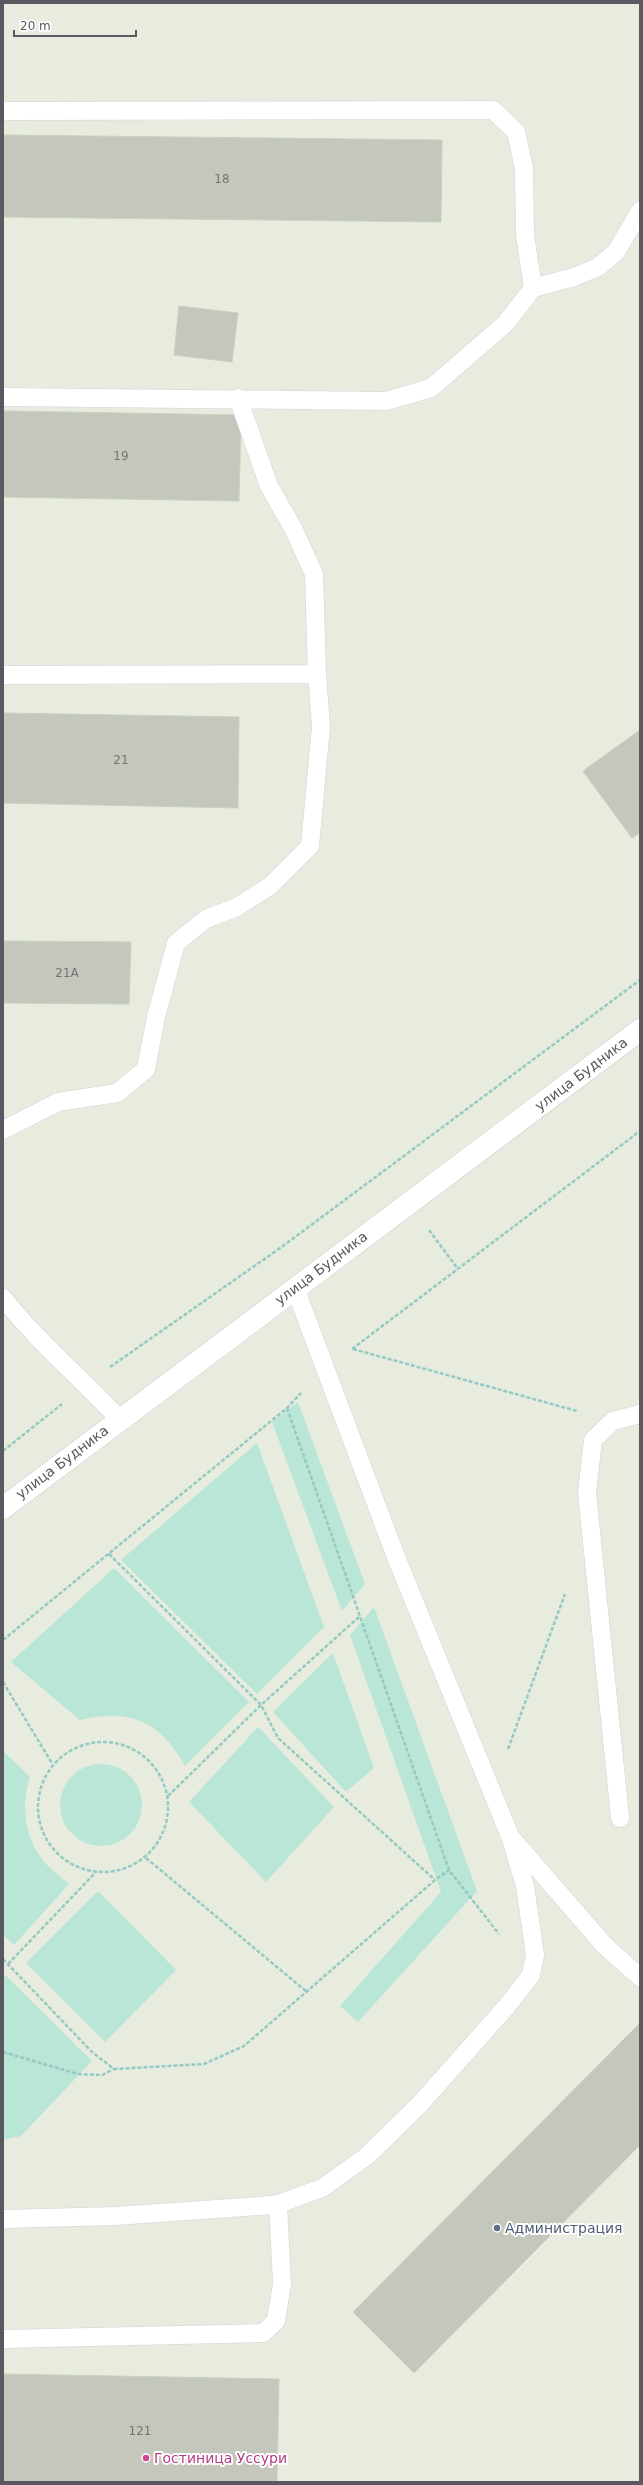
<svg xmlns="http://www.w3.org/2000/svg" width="643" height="2485" viewBox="0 0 643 2485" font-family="'DejaVu Sans',sans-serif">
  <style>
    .green { fill: #b9e6d6 }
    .building { fill: #c3c7bc; stroke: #cad1bd }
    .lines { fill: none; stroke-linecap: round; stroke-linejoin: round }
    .service-casing { stroke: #d4d2da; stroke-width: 19 }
    .secondary-casing { stroke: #cdcad4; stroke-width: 23 }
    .path { stroke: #94c9c4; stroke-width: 2.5; stroke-dasharray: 4 2; stroke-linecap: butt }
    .service { stroke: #fff; stroke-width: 18 }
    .secondary { stroke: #fff; stroke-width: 22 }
    .service-dot { fill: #5c6f8a; stroke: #fff; stroke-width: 1.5 }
    .hotel-dot { fill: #d1479c; stroke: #fff; stroke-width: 1.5 }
    .labels { text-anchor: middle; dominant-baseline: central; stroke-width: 4; stroke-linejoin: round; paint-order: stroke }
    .number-label { font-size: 12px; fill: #747478 }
    .street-label { font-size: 14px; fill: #5a5861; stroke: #fff }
    .service-label { font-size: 14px; fill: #4e5e75; stroke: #fff; text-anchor: start }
    .hotel-label { font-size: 14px; fill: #b23c85; stroke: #fff; text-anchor: start }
  </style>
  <rect width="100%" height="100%" fill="#e7ecdf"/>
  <!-- green -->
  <path class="green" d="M298 1402 365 1584 342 1611 272 1422Z
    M257 1443 324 1627 257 1694 121 1560Z
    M114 1568 249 1702 185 1766C160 1721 130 1708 80 1720L11 1662Z
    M374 1607 477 1891 358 2022 340 2006 441 1892 350 1635Z
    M333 1653 374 1768 346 1792 273 1712Z
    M258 1727 334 1807 266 1882 189 1802Z
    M3 1751 30 1777C21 1805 24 1835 42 1859 48 1868 60 1876 69 1884L14 1945 3 1935Z
    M60 1805a41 41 0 1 1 82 0a41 41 0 1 1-82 0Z
    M98 1891 176 1970 105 2042 26 1963Z
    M3 1973 92 2061 21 2136 3 2140Z"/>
  <!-- building -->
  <path class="building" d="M3 135 442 140 441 222 3 217Z
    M179 306 238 313 232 362 174 355Z
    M3 411 241 415 239 501 3 497Z
    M3 713 239 717 238 808 3 803Z
    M640 730V833L632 838 583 771Z
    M3 941 131 942 129 1004 3 1003Z
    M640 2023V2145L414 2373 353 2312Z
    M3 2374 279 2379 277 2482H3Z"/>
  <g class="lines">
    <!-- service casing -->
    <g class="service-casing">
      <path id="service" d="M3 111 493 110 516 132 524 168 525 235 533 288
        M3 397 386 401 431 388 506 323 533 288 574 277 598 267 616 252 640 211
        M3 675 317 674
        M3 1130 58 1102 117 1093 146 1069 156 1017 176 943 206 919 237 907 270 886 310 846 321 726 317 674 314 574 293 528 269 486 238 398
        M3 1298C38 1342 81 1378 119 1419
        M620 1818 587 1492 593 1440 613 1421 640 1414
        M513 1840 605 1946 640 1977
        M3 2219 115 2216 260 2206 278 2204 322 2188 367 2156 420 2104 507 2006 531 1975 535 1955 525 1886 510 1836 396 1557 295 1288
        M3 2339 263 2333 276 2321 282 2284 278 2204"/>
    </g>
    <!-- secondary casing -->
    <g class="secondary-casing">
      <path id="secondary" d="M3 1508 640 1030"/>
    </g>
    <!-- path -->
    <path class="path" d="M429 1230 458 1269
      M352 1349 640 1131
      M353 1349 577 1411
      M110 1367 283 1246 640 980
      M287 1408 449 1870 499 1934
      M3 1451 62 1404
      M109 1554 261 1705 278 1738 435 1880
      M3 1640 287 1408 301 1393
      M3 1682 53 1765
      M38 1807a65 65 0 1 1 130 0a65 65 0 1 1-130 0Z
      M508 1749 565 1594
      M168 1796 261 1705 360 1616
      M146 1858 307 1992
      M3 1959 92 2052 114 2069 204 2064 244 2046 435 1880 449 1870
      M8 1964 96 1872
      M3 2052 78 2074 102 2075 114 2069"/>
    <!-- service -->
    <use href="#service" class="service"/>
    <!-- secondary -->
    <use href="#secondary" class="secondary"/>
  </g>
  <!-- markers -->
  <circle class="service-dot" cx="497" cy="2228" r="4"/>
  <circle class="hotel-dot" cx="146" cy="2458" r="4"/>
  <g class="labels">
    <!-- number labels -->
    <g class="number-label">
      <text x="222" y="179">18</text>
      <text x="121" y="456">19</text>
      <text x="121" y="760">21</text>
      <text x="67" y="973">21А</text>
      <text x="140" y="2431">121</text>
    </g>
    <!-- street labels -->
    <g class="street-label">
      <text transform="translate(581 1074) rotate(-37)">улица Будника</text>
      <text transform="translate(321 1268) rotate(-37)">улица Будника</text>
      <text transform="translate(62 1462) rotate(-37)">улица Будника</text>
    </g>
    <!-- service labels -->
    <g class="service-label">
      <text x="505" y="2228">Администрация</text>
    </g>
    <!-- hotel labels -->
    <g class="hotel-label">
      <text x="154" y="2458">Гостиница Уссури</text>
    </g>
  </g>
  <!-- border -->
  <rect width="643" height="2485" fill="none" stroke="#5a5861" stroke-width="8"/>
  <!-- scale -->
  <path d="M14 30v6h122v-6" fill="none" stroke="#5a5861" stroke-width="2"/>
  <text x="20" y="30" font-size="12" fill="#5a5861" stroke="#ffffff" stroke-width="3" paint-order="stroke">20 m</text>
</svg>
